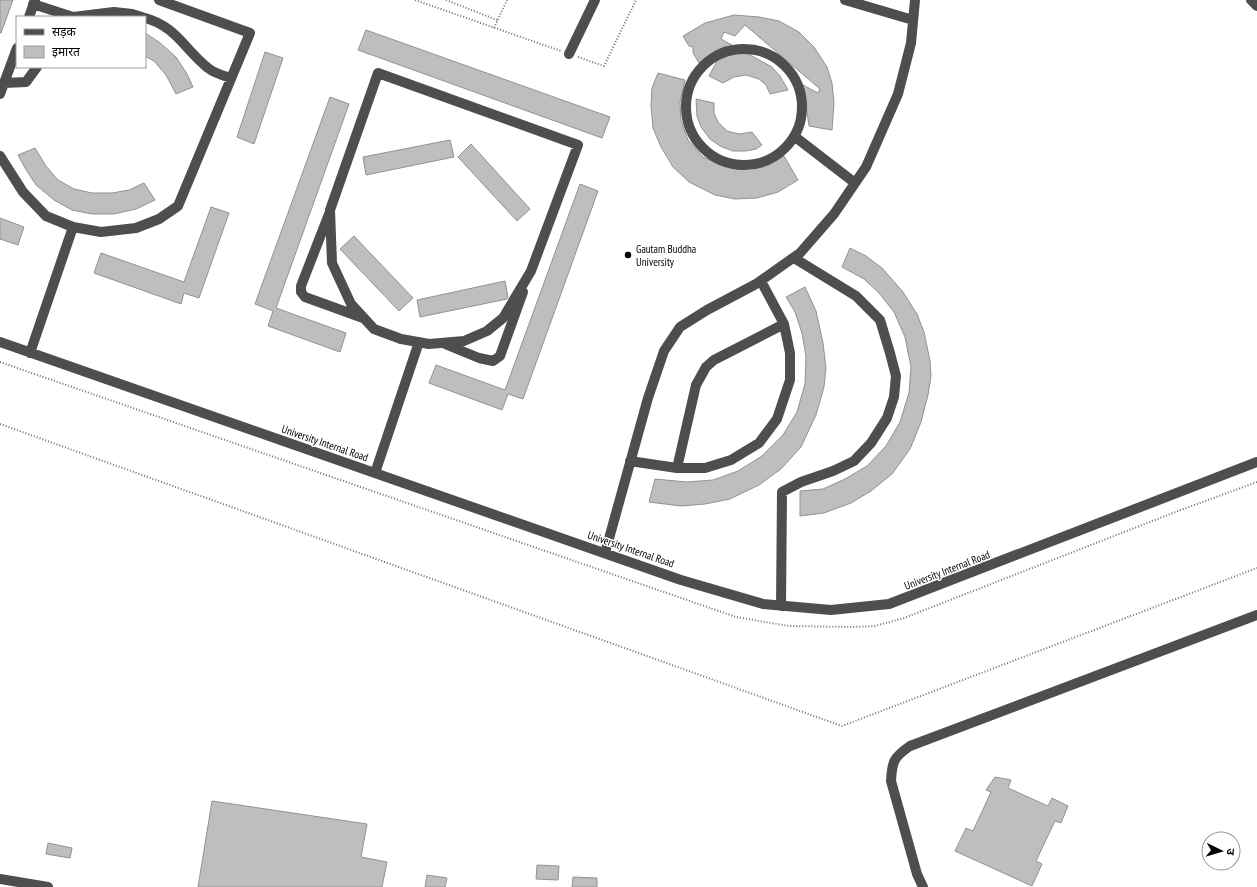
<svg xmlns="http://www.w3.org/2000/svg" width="1257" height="887" viewBox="0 0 1257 887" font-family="'PT Sans Narrow','Noto Sans Devanagari',sans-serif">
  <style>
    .building { fill: #bebebe; stroke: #929292 }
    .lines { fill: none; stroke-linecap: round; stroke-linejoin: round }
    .path { stroke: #707070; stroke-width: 2; stroke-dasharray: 1 2; stroke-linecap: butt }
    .minor { stroke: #4e4e4e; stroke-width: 10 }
    .poi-dot { fill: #000; stroke: #fff; stroke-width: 1.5 }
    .labels { text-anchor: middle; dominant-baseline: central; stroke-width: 3; stroke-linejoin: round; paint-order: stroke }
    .poi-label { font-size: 11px; fill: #000; stroke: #fff; text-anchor: start }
    .street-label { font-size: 11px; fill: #000; stroke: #fff }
  </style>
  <rect width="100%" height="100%" fill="#fff"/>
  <!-- building -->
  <path class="building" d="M0 0H13L1 33H0Z
    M734 15 759 17 779 21 799 32 814 47 827 67 832 83 834 103 832 130 809 126 803 85 818 93 820 89 745 25 735 36 724 32 721 39 772 67 780 76 788 90 770 94 766 85 759 79 746 75 734 77 723 83 709 76 725 46 699 63 693 53V47L689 46 683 36 705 23Z
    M366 30 610 117 602 138 358 50Z
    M145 33 159 42 176 57 187 74 193 87 176 94 166 75 154 61 145 56Z
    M265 52 283 58 254 144 237 137Z
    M658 73 685 80 680 102 681 121 688 140 703 157 719 164 738 169 756 168 784 156 798 180 778 192 757 198 735 199 715 195 689 182 673 167 661 147 653 128 651 106 652 88Z
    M330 97 349 104 276 308 346 333 340 352 268 326 273 311 255 304Z
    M696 99 714 103V113L718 122 727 131 739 134 752 132 762 145 756 149 746 151H733L720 146 710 139 701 127 697 116Z
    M450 140 454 157 366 175 363 157Z
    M471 144 530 209 517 221 458 157Z
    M35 148 46 166 58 180 74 189 92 193H112L129 190 144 183 155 200 136 209 114 214H92L72 210 54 200 36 185 25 168 18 155Z
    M580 184 598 191 523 399 508 394 502 410 429 383 436 365 505 390Z
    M211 207 229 213 199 298 184 293 181 304 94 273 101 253 184 282Z
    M0 218 24 227 18 245 0 239Z
    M354 236 413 298 399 311 340 249Z
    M850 248 866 256 882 268 903 292 917 314 924 332 930 361 931 376 928 395 921 422 910 449 892 474 871 491 851 503 824 513 800 516V491L823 489 845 479 867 466 886 446 900 422 909 393 911 367 905 337 894 312 879 293 864 279 842 267Z
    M505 281 508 297 507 299 420 317 417 300Z
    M805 287 816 311 823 343 826 368 824 387 816 415 801 447 781 469 759 485 730 499 705 504 681 506 649 502 655 479 687 482 713 480 738 471 762 456 783 435 797 412 805 384 806 356 802 333 795 312 786 297Z
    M995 777 1011 780 1008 788 1048 806 1052 798 1068 806 1061 823 1055 821 1036 861 1042 864 1032 886 955 851 966 828 973 831 991 792 986 790Z
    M212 801 367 824 361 857 387 862 382 887H198Z
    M48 843 72 848 70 858 46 854Z
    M537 865 559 866 558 880 536 879Z
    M427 875 447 878 445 887H425Z
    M573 877 597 878V887H572Z"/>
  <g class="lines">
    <!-- path -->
    <path class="path" d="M415 0 561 51
      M446 0 497 20
      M494 28 507 0
      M578 57 604 66 636 0
      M0 362 736 617 789 626 852 627 875 626 904 618 1178 511 1257 482
      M0 424 842 726 1257 568"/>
    <!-- minor -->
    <path class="minor" d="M845 0 913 20
      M1251 0 1257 6
      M33 4 73 17 114 12 132 14 142 17
      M29 17 35 0
      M145 18C176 26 185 50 208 68 214 73 224 76 231 78
      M686 107a58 58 0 1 1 116 0a58 58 0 1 1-116 0Z
      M569 54 595 0
      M378 73 578 145 531 271 503 318 487 331 464 341 429 344 401 339 374 329 351 304 332 263 330 210Z
      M4 83 26 82 37 67
      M0 94 17 48
      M794 136 855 183
      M0 156 23 192 46 216 73 227 101 232 136 228 159 219 178 206 250 33 159 0
      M329 214 301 286V292L305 297 363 318
      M0 342 681 580 763 604 831 610 889 604 1257 462
      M445 344 479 358 493 361 500 356 523 292
      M30 353 73 227
      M630 461 677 468H705L731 460 759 443 777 419 790 380V353L784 324 761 281
      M677 468 696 385 706 367 714 360 784 324
      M375 473 419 342
      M605 553 648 398 664 351 680 327 707 310 756 284 800 253 834 214 866 167 898 94 911 43 915 0
      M781 606 782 492 801 482 833 471 854 461 871 443 887 418 894 397 896 376 890 353 880 320 856 296 794 258
      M0 879 48 887
      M923 887 917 874 891 781C892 761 894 757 910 746L1257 615"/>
  </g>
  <!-- markers -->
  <circle class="poi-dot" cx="628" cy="255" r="4"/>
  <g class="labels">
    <!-- poi labels -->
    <g class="poi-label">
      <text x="636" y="249">Gautam Buddha<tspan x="636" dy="13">University</tspan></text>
    </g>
    <!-- street labels -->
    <g class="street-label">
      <text transform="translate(325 443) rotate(19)">University Internal Road</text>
      <text transform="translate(631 549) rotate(19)">University Internal Road</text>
      <text transform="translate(947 570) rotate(-21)">University Internal Road</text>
    </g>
  </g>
  <!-- legend -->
  <rect x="16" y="16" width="130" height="52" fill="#ffffff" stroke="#999999"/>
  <rect x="24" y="29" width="20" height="6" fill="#4e4e4e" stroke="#999999"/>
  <text x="52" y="36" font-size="12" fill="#000000">सड़क</text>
  <rect x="24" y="46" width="20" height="12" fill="#bebebe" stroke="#999999"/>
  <text x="52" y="56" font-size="12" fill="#000000">इमारत</text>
  <!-- north arrow -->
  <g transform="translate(1221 851) rotate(95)"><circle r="19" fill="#ffffff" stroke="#999999"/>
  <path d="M0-3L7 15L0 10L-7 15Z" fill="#000000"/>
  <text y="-6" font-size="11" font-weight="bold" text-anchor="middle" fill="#000000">उ</text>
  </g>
</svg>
